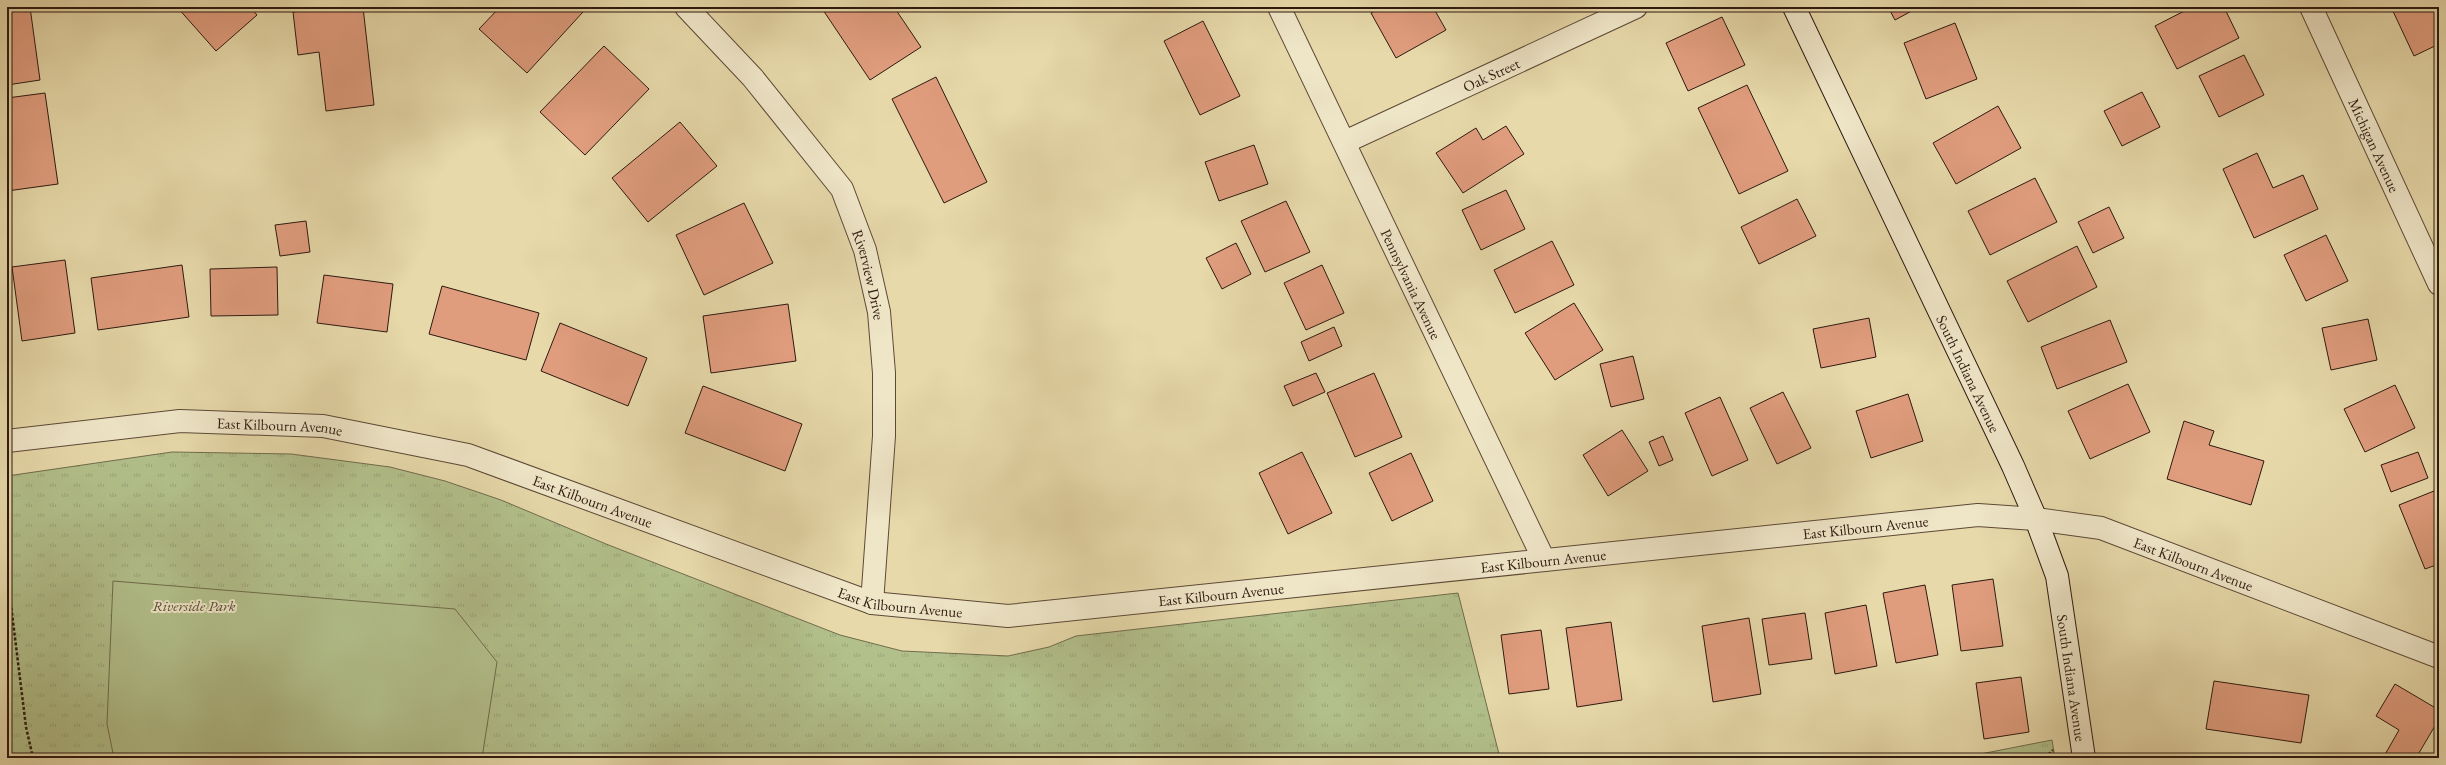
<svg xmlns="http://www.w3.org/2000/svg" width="2446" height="765" viewBox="0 0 2446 765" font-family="'EB Garamond',serif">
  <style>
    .park { fill: url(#park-tufts); stroke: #706c4d }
    .pitch { fill: #b2c08b; stroke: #706c4d }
    .building { fill: #e09d7e; stroke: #2d190f }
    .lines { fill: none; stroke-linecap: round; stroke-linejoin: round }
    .street-casing { stroke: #5c4936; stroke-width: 24 }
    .secondary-casing { stroke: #2d190f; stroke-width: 24 }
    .path { stroke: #2d190f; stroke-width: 2.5; stroke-dasharray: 3 2; stroke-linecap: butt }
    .street { stroke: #efe6c8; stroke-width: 22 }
    .secondary { stroke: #efe6c8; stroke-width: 22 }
    .labels { text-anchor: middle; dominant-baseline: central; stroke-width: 4; stroke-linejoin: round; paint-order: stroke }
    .street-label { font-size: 15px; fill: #2d190f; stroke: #efe6c8 }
    .park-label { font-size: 15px; font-style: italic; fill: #554b34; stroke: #efe6c8 }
  </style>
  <defs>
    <pattern id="park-tufts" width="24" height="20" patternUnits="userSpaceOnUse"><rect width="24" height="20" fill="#b2c08b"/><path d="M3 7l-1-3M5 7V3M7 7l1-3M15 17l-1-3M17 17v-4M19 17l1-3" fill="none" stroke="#99a477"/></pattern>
  </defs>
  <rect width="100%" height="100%" fill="#e7d9aa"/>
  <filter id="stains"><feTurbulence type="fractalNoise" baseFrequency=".005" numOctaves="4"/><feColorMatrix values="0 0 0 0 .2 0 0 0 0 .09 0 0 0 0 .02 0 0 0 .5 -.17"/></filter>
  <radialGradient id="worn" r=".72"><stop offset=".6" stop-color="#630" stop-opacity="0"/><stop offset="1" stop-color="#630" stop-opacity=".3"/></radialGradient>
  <!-- park -->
  <path class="park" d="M172 452 291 454 390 467 445 481 501 500 606 544 840 635 902 651 1008 656 1049 647 1076 636 1458 593 1500 758H7V476Z
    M2052 740 2055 758H1960Z"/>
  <!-- pitch -->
  <path class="pitch" d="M113 581 455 609 497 662 482 758H114L107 724Z"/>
  <!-- building -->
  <path class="building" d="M7 7H30L40 80 7 85Z
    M177 7H250L257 15 216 51Z
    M338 7H363L374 105 326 111 319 52 298 55 293 12Z
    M500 7H578L583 12 527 73 479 29Z
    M821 7H894L921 47 870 80Z
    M1382 7H1433L1446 30 1396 58 1371 13Z
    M1888 7H1919L1895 20Z
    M2192 7H2224L2239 38 2177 69 2155 26Z
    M2391 7H2439V44L2414 56Z
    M1722 17 1745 65 1688 91 1666 43Z
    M1203 21 1240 96 1200 115 1164 41Z
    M1955 23 1977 79 1926 99 1904 43Z
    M604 46 649 89 585 155 540 112Z
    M2244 55 2264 95 2219 117 2199 76Z
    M936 77 987 182 944 203 892 99Z
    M1747 85 1788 171 1739 194 1698 108Z
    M2142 92 2160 127 2122 146 2104 111Z
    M45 93 58 184 7 191V98Z
    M1998 106 2021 148 1956 184 1933 143Z
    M680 122 717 166 648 222 612 178Z
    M1506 126 1524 154 1463 193 1436 153 1476 128 1483 140Z
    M1254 145 1268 184 1219 201 1205 162Z
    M2257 153 2273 188 2303 175 2318 209 2254 238 2223 169Z
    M2035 178 2057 222 1990 255 1968 211Z
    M1506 190 1525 229 1481 250 1462 210Z
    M1797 199 1816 236 1759 264 1741 227Z
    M1286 201 1310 252 1265 272 1241 221Z
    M744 203 773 263 704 295 676 235Z
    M2109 207 2124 238 2093 253 2078 222Z
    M306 221 310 252 280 256 275 225Z
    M2326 235 2348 281 2306 301 2284 255Z
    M1552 241 1574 285 1515 313 1494 270Z
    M1236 243 1251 274 1222 289 1206 258Z
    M2077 246 2097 287 2028 322 2007 281Z
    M65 260 75 333 22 341 12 267Z
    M182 265 189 317 98 330 91 278Z
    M1322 265 1344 313 1306 330 1284 283Z
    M277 267 278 315 211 316 210 269Z
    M324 275 393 284 387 332 317 323Z
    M442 286 539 313 526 360 429 334Z
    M1574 303 1603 350 1555 380 1525 333Z
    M788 304 796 361 711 373 703 316Z
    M1869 318 1876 357 1821 368 1813 329Z
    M2368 319 2377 360 2331 370 2322 328Z
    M2110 320 2127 362 2057 389 2041 347Z
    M560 323 647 358 628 406 541 371Z
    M1334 327 1342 346 1309 361 1301 342Z
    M1633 356 1644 399 1611 407 1600 364Z
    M1316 373 1325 392 1293 406 1284 386Z
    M1374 373 1402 437 1355 457 1327 393Z
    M2128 384 2150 432 2090 459 2068 411Z
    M2395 385 2415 428 2365 452 2344 409Z
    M703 386 802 424 785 471 685 433Z
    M1783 392 1811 448 1777 464 1750 408Z
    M1908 394 1923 441 1871 458 1856 411Z
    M1720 397 1748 460 1712 476 1685 413Z
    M2184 421 2214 431 2209 445 2264 461 2251 505 2167 479Z
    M1622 430 1648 471 1608 496 1583 455Z
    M1663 436 1673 460 1659 466 1649 442Z
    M1302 452 1332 513 1288 534 1259 473Z
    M2418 452 2428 478 2391 492 2381 465Z
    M1411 453 1433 501 1392 521 1369 473Z
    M2439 489V564L2425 569 2399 505Z
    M1993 579 2003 646 1961 651 1952 585Z
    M1925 585 1938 655 1896 663 1883 593Z
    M1866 605 1877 666 1835 674 1825 613Z
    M1805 613 1812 659 1769 665 1762 619Z
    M1749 618 1761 694 1713 702 1702 626Z
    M1611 622 1622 700 1577 707 1566 628Z
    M1541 630 1549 689 1509 694 1501 635Z
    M2021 677 2029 732 1984 739 1976 683Z
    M2214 681 2309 695 2301 743 2206 729Z
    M2395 684 2439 710V719L2416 758H2383L2399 730 2376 716Z"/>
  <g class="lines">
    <!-- street casing -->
    <g class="street-casing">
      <g id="street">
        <path id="s1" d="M686 7 753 78 842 189 865 250 879 312 884 373V436L872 603"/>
        <path id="s2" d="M1279 7 1544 560"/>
        <path id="s3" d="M2311 7 2439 284"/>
        <path id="s4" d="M1345 142 1636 7"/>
        <path id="s5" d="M7 441 180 421 323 426 468 455 872 603 1008 616 1978 515 2036 519 2101 528 2439 657"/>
      </g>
    </g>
    <!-- secondary casing -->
    <g class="secondary-casing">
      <g id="secondary">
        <path id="s6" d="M1794 7 2013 466 2036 519 2057 576 2084 758"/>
      </g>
    </g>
    <!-- path -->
    <path class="path" d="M7 573 26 727 33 758
      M2045 758 2053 750"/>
    <!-- street -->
    <use href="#street" class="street"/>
    <!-- secondary -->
    <use href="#secondary" class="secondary"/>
  </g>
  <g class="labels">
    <!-- street labels -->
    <g class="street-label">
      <text stroke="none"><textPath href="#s4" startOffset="161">Oak Street</textPath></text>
      <text stroke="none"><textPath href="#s3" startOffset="152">Michigan Avenue</textPath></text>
      <text stroke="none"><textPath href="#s1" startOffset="330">Riverview Drive</textPath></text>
      <text stroke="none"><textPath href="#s2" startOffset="307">Pennsylvania Avenue</textPath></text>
      <text stroke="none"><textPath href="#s6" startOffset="406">South Indiana Avenue</textPath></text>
      <text stroke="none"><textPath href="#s5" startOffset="274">East Kilbourn Avenue</textPath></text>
      <text stroke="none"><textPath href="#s5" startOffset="598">East Kilbourn Avenue</textPath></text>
      <text stroke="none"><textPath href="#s5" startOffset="1894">East Kilbourn Avenue</textPath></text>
      <text stroke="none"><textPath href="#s5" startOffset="1570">East Kilbourn Avenue</textPath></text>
      <text stroke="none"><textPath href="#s5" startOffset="2230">East Kilbourn Avenue</textPath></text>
      <text stroke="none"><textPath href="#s5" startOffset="1246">East Kilbourn Avenue</textPath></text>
      <text stroke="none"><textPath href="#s5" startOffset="923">East Kilbourn Avenue</textPath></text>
      <text stroke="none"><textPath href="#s6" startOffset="730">South Indiana Avenue</textPath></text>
    </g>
    <!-- park labels -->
    <g class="park-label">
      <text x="194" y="605">Riverside Park</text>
    </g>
  </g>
  <!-- margin -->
  <rect width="2446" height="765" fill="none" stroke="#e7d9aa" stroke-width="24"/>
  <rect x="8" y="8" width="2430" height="749" fill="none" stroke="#2d190f" stroke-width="2"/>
  <rect x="12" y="12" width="2422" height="741" fill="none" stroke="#2d190f"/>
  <rect width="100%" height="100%" filter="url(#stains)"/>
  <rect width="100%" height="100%" fill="url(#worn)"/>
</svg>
